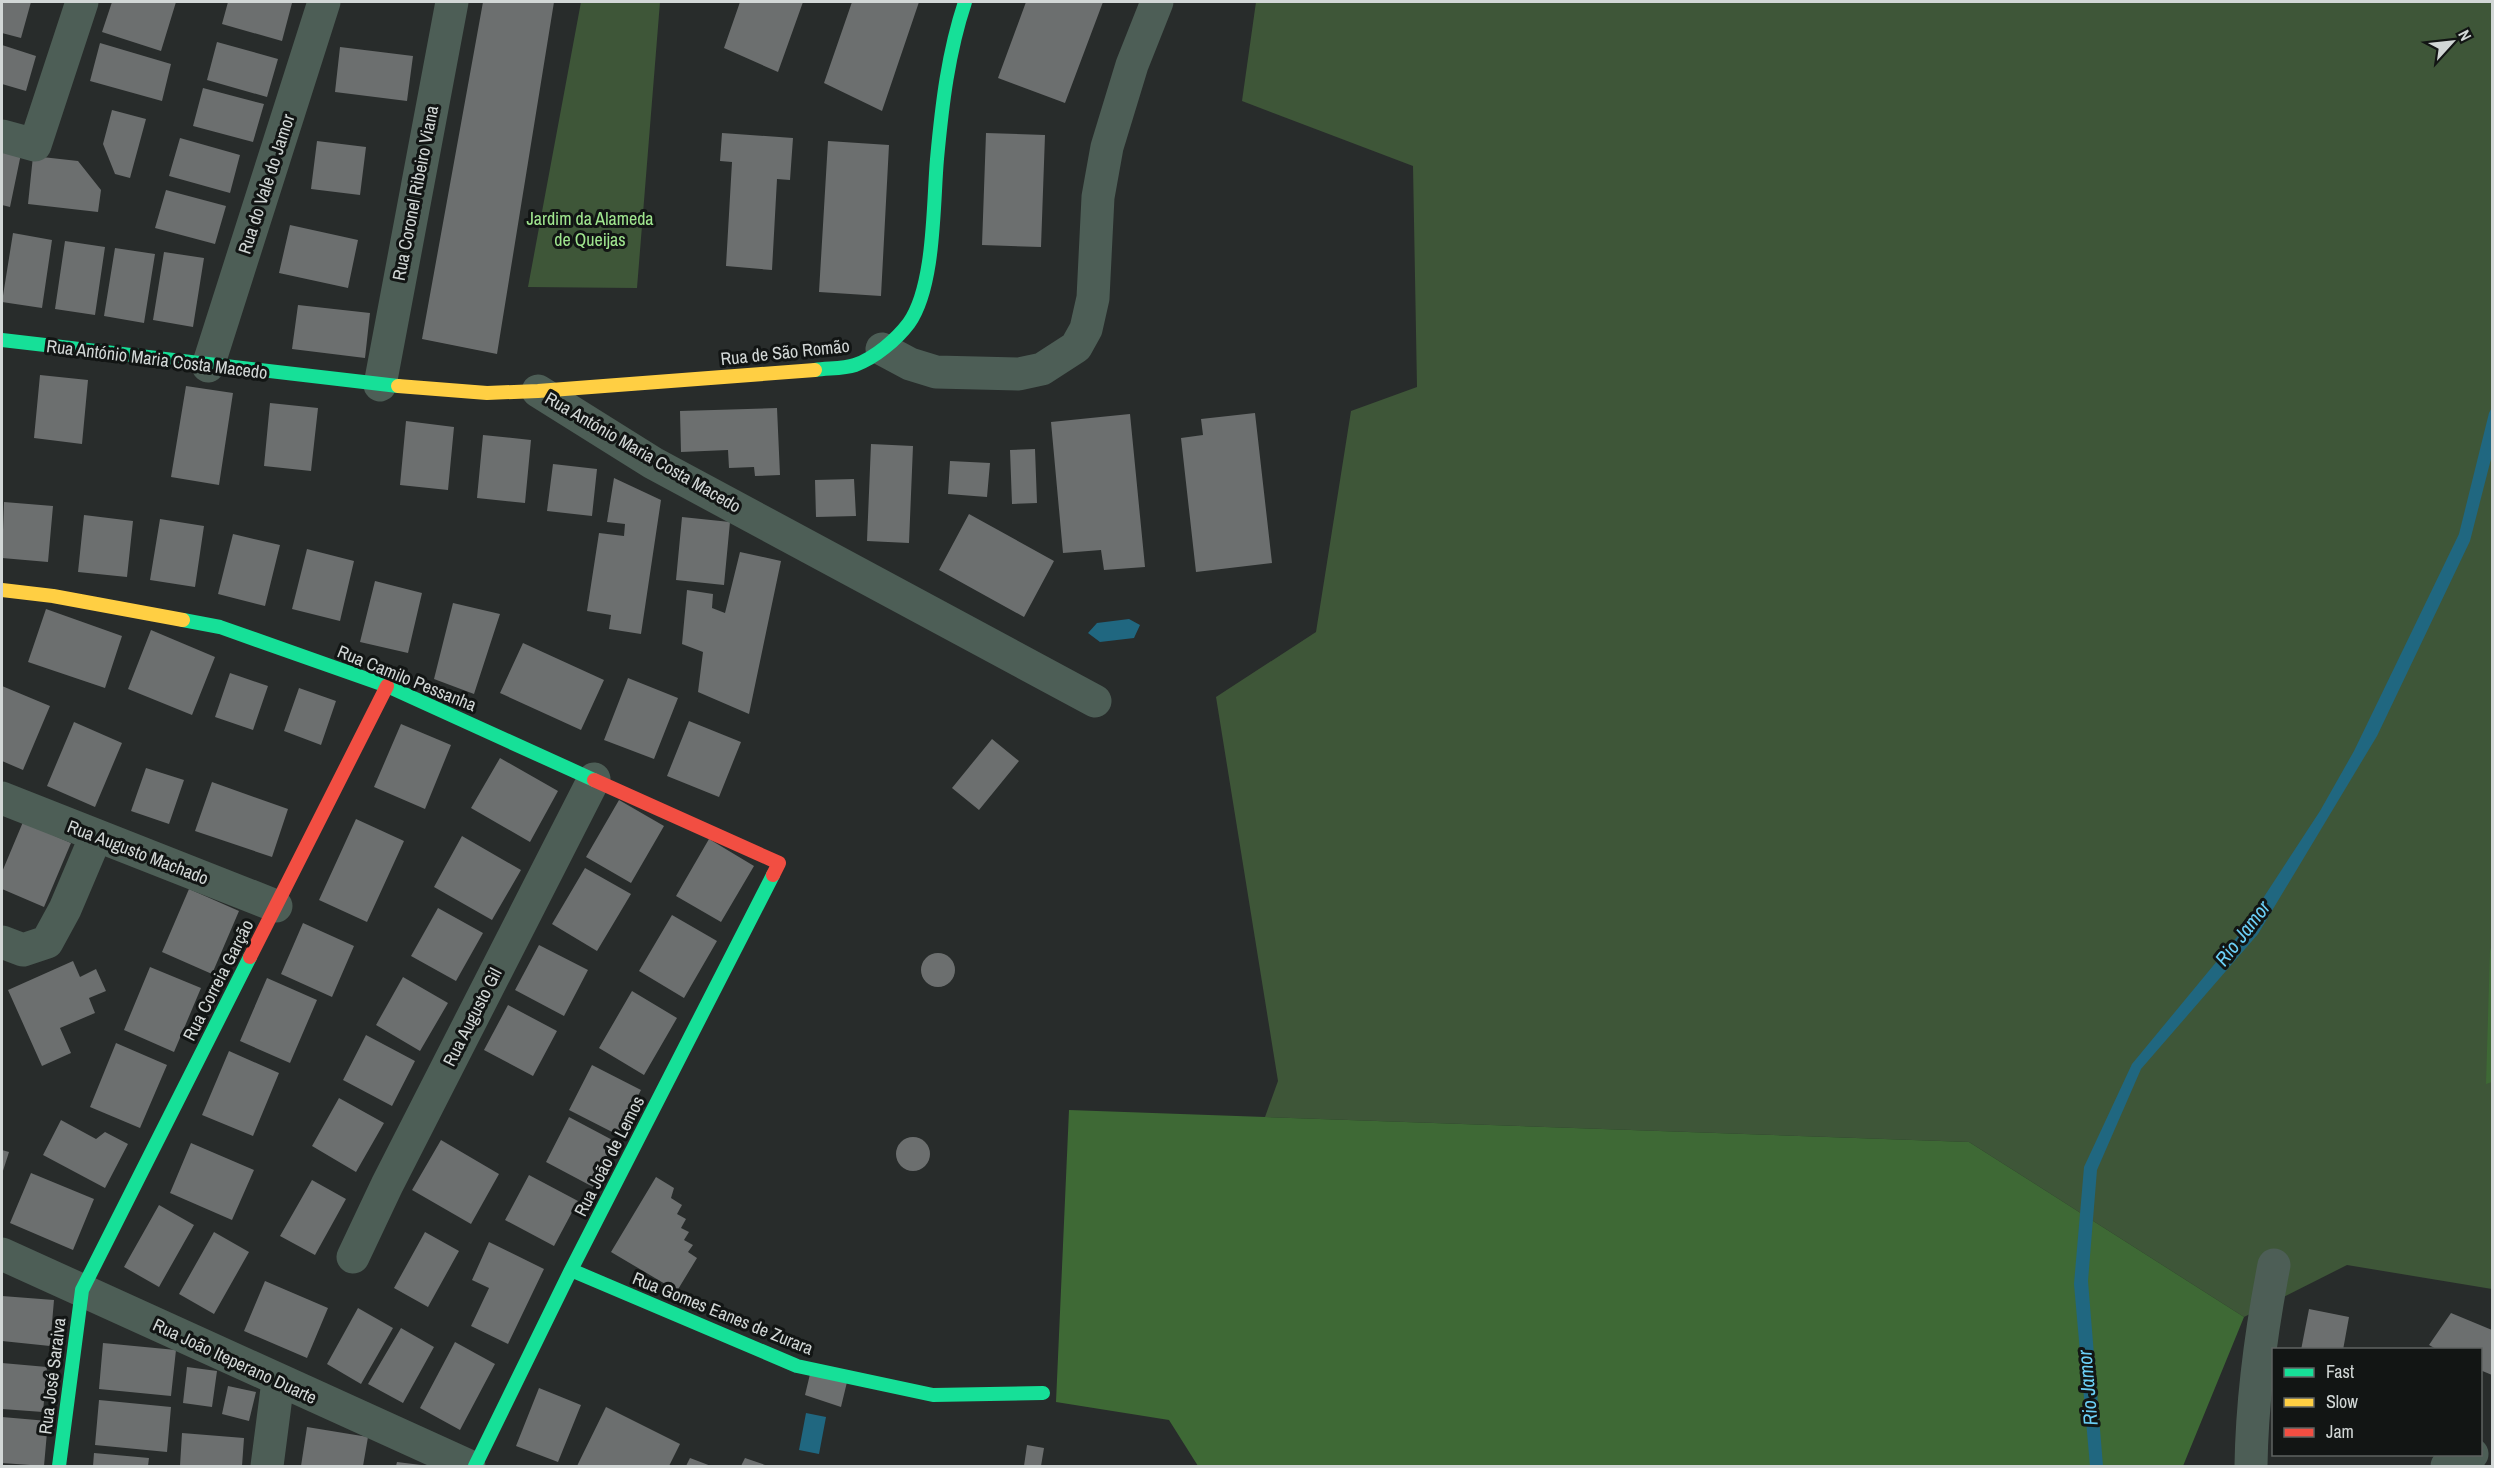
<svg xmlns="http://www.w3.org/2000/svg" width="2494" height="1468" viewBox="0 0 2494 1468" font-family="'Archivo Narrow',sans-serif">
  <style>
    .green { fill: #3e5638 }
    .forest { fill: #3e6935 }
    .water { fill: #206780 }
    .building { fill: #6c6f6f }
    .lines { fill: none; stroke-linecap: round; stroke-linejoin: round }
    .street { stroke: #4d5e56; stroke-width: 33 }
    .fast { stroke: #16e098; stroke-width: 14 }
    .slow { stroke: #ffcf43; stroke-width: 14 }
    .jam { stroke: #f24e42; stroke-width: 14 }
    .labels { text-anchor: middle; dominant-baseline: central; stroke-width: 6; stroke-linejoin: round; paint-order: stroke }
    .street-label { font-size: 18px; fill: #d2d7d6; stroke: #121514 }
    .park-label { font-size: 18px; fill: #a0e68f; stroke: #121514 }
    .water-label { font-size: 20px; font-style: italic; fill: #6cd0f7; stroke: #121514 }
  </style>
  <rect width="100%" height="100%" fill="#282c2b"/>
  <!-- green -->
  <path class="green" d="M581 2H660L637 288 528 287Z
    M1256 2H2492V1289L2347 1265 2244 1317 1969 1142 1265 1117 1278 1081 1216 697 1316 632 1351 411 1417 387 1413 166 1242 101Z"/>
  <!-- forest -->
  <path class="forest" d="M2492 944V1082L2486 1084 2490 951Z
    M1069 1110 1969 1142 2244 1317 2183 1466H1198L1169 1420 1056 1402Z"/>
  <!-- water -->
  <path class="water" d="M2492 407V455L2470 541 2377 736 2258 934 2141 1069 2097 1170 2088 1281 2103 1466H2090L2074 1284 2084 1167 2132 1064 2241 932 2320 811 2354 751 2459 534 2489 413Z
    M1129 619 1140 625 1134 638 1100 642 1088 633 1097 623Z
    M806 1413 826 1417 819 1454 799 1450Z"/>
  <!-- building -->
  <path class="building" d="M2 2H31L21 38 2 33Z
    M112 2H176L161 51 102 32Z
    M228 2 292 3 282 41 222 24Z
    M483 2H554L497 354 422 339Z
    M740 2H803L778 72 724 48Z
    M852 2H919L882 111 824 83Z
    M1026 2H1103L1065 103 998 78Z
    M217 42 278 59 267 97 207 80Z
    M100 43 171 64 162 101 90 81Z
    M2 45 36 56 26 91 2 84Z
    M340 47 413 56 407 101 335 92Z
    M203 88 264 104 253 142 193 126Z
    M112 110 146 119 130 178 115 174 103 144Z
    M722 133 793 138 790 180 777 179 772 270 726 266 732 162 720 161Z
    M986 133 1045 135 1041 247 982 245Z
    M180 138 240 155 230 193 169 176Z
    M317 141 366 147 360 195 311 189Z
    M828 141 889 145 881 296 819 292Z
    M2 145 22 149 10 207 2 205Z
    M33 156 78 161 101 190 98 212 28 204Z
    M166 190 226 206 215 244 155 228Z
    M290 225 358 240 348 288 279 273Z
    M13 233 52 240 42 308 2 302Z
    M65 241 105 247 95 315 55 309Z
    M115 248 155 254 144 323 104 316Z
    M164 252 204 258 193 327 153 320Z
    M298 305 370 313 365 358 292 349Z
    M40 375 88 380 82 444 34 438Z
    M186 386 233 393 219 485 171 477Z
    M270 403 318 408 311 471 264 466Z
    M777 408 780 475 755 476 754 467 729 468 728 450 681 452 680 411Z
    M1255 413 1272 563 1196 572 1181 438 1203 435 1201 419Z
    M1130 414 1145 567 1104 570 1101 550 1063 553 1051 422Z
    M406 421 454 427 448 490 400 485Z
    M483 435 531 440 525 503 477 498Z
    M871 444 913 446 909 543 867 541Z
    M1035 449 1037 503 1012 504 1010 450Z
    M950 461 990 463 987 497 948 494Z
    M553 464 597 469 592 516 547 511Z
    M614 478 661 500 641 634 609 629 611 615 587 611 599 533 624 536 625 524 607 522Z
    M854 479 856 516 816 517 815 480Z
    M4 502 53 506 48 562 2 558Z
    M969 514 1054 561 1024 617 939 570Z
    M84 515 133 521 127 577 78 572Z
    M682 517 730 522 724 585 676 580Z
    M160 519 204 526 195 587 150 580Z
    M233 534 280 545 265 606 218 594Z
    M307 549 354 561 340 621 292 609Z
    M740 552 781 561 749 714 698 692 703 652 682 644 687 590 713 594 712 608 725 613Z
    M375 581 422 593 408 653 360 642Z
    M453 603 500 614 474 694 434 679Z
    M46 609 122 636 105 688 28 662Z
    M151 630 215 657 192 715 128 689Z
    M523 643 604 680 581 730 500 693Z
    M230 673 268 686 253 730 215 717Z
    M628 678 678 698 654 759 604 740Z
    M2 686 50 706 23 770 2 761Z
    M299 688 336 701 321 745 284 731Z
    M689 721 741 742 719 797 667 776Z
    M74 722 122 743 95 807 47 786Z
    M401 724 451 745 425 809 374 787Z
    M992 739 1019 761 979 810 952 788Z
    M500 758 558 791 530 842 471 808Z
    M146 768 184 780 169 824 131 811Z
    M212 782 288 809 272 857 195 831Z
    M619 800 664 826 631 883 586 857Z
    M356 819 404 841 367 922 319 900Z
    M23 822 71 843 44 907 2 889V872Z
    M462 836 521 870 492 920 434 887Z
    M709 839 754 866 721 922 676 896Z
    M585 868 631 894 597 951 552 924Z
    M189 889 239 911 212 974 162 952Z
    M438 908 483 933 456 981 411 956Z
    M672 915 717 941 684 998 639 971Z
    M303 923 354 946 332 997 281 974Z
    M539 945 588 970 564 1016 515 990Z
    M921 970a17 17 0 1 1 34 0a17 17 0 1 1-34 0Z
    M73 961 80 977 96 969 106 991 89 998 95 1013 60 1028 71 1053 42 1066 8 990Z
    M150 967 201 988 174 1052 124 1030Z
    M403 977 448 1003 420 1051 376 1025Z
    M267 978 317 1000 290 1063 240 1041Z
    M632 991 677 1018 644 1075 599 1048Z
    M508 1005 557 1031 533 1076 484 1050Z
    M366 1035 415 1061 392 1106 343 1080Z
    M116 1043 167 1065 140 1128 90 1107Z
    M229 1051 279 1073 253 1136 202 1115Z
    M592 1065 641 1090 618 1135 569 1110Z
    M339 1098 384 1123 356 1172 312 1146Z
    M569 1117 618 1143 595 1188 546 1162Z
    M61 1120 96 1139 105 1132 128 1144 105 1188 43 1155Z
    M896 1154a17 17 0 1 1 34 0a17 17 0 1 1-34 0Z
    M441 1140 499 1174 471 1224 412 1190Z
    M191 1143 254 1170 232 1220 170 1193Z
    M2 1150 9 1152 2 1174Z
    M31 1173 94 1199 73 1250 10 1223Z
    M529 1175 578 1201 554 1246 505 1220Z
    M656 1177 674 1188 671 1198 682 1205 677 1214 686 1219 681 1228 689 1232 684 1240 693 1245 688 1252 697 1258 677 1291 611 1252Z
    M312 1180 346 1199 315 1255 280 1236Z
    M159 1205 194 1225 159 1287 124 1267Z
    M214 1232 249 1252 214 1314 179 1294Z
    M425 1232 459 1251 428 1307 394 1288Z
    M489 1242 544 1269 508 1344 471 1326 489 1288 472 1280Z
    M265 1281 328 1308 307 1358 244 1331Z
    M2 1296 54 1300 50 1346 2 1341Z
    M358 1308 393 1328 361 1384 327 1364Z
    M2309 1309 2349 1317 2343 1350H2301Z
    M2451 1313 2492 1330V1375L2480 1370V1350H2438L2429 1345Z
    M401 1328 434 1347 403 1403 368 1384Z
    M455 1342 495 1364 460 1430 420 1408Z
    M103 1343 176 1350 171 1396 99 1389Z
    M2 1363 47 1367 43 1412 2 1409Z
    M187 1367 217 1371 212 1407 183 1403Z
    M811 1370 847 1382 841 1407 805 1395Z
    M228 1386 256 1392 249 1421 222 1414Z
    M539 1388 581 1405 558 1462 516 1446Z
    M99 1400 171 1407 167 1452 95 1445Z
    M606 1407 680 1444 669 1466H577Z
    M2 1417 48 1421 44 1466 2 1463Z
    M307 1427 368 1437 363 1466H301Z
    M182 1433 244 1438 242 1466H180Z
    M1027 1445 1044 1448 1041 1466H1024Z
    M94 1453 149 1458 148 1466H93Z
    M690 1458 711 1466H686Z
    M745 1458 768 1466H741Z
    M397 1462 421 1465V1466H396Z"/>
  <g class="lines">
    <!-- street -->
    <path class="street" d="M2 136 35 145 82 2
      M882 349 910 364 936 372 1019 374 1042 369 1076 347 1086 329 1093 298 1098 197 1107 147 1132 65 1157 2
      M208 366 324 2
      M380 385 452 2
      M538 391 653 463 1095 701
      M2 798 276 906
      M2 942 23 950 47 942 65 909 96 836
      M2 1254 469 1466
      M353 1257 387 1185 594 779
      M267 1466 278 1381
      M2251 1466C2252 1398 2261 1332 2274 1265
      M2447 1466 2472 1454"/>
    <!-- fast -->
    <path class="fast" d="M2 340 398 386
      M815 370C827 368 843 369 855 365 875 358 897 339 909 323 935 286 933 204 937 159 942 105 948 53 965 2
      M183 620 220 627 387 686 594 780
      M571 1270 797 1366 933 1395 1043 1393
      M59 1466 82 1290 250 957
      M475 1466 571 1270 773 875"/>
    <!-- slow -->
    <path class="slow" d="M398 386 487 393 538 391 815 370
      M2 590 53 596 183 620"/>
    <!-- jam -->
    <path class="jam" d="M594 780 779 863 773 875
      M250 957 387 686"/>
  </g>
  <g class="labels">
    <!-- street labels -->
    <g class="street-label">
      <text transform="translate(266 184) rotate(-72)">Rua do Vale do Jamor</text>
      <text transform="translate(415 193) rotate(-79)">Rua Coronel Ribeiro Viana</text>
      <text transform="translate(785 352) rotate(-6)">Rua de São Romão</text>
      <text transform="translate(157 359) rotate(7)">Rua António Maria Costa Macedo</text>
      <text transform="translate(643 452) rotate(30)">Rua António Maria Costa Macedo</text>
      <text transform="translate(407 678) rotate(22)">Rua Camilo Pessanha</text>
      <text transform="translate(138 852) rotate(21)">Rua Augusto Machado</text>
      <text transform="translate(218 980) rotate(-63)">Rua Correia Garção</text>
      <text transform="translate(472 1017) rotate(-63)">Rua Augusto Gil</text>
      <text transform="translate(609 1156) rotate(-63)">Rua João de Lemos</text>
      <text transform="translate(723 1313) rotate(22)">Rua Gomes Eanes de Zurara</text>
      <text transform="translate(235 1361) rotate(25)">Rua João Iteperano Duarte</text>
      <text transform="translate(52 1376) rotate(-83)">Rua José Saraiva</text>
    </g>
    <!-- park labels -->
    <g class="park-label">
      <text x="590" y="218">Jardim da Alameda<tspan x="590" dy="21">de Queijas</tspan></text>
    </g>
    <!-- water labels -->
    <g class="water-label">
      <text transform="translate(2242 933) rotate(-52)">Rio Jamor</text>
      <text transform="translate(2087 1388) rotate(-95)">Rio Jamor</text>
    </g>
  </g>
  <!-- border -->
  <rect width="2494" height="1468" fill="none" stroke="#d2d7d6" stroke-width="6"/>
  <!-- legend -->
  <rect x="2272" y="1348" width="210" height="108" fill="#121514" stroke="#5f6362" stroke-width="1.5"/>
  <rect x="2284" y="1368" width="30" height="9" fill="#16e098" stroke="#5f6362" stroke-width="1.5"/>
  <text x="2326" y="1378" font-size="18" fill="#d2d7d6">Fast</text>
  <rect x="2284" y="1398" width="30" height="9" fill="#ffcf43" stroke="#5f6362" stroke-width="1.5"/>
  <text x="2326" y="1408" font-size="18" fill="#d2d7d6">Slow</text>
  <rect x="2284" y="1428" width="30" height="9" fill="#f24e42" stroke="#5f6362" stroke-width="1.5"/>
  <text x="2326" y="1438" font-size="18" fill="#d2d7d6">Jam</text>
  <!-- north arrow -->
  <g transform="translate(2452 42) rotate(63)" stroke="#121514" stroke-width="4.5" paint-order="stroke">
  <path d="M0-4.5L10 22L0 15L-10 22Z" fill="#d2d7d6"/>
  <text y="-9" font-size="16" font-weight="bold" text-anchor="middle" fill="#d2d7d6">N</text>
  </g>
</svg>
